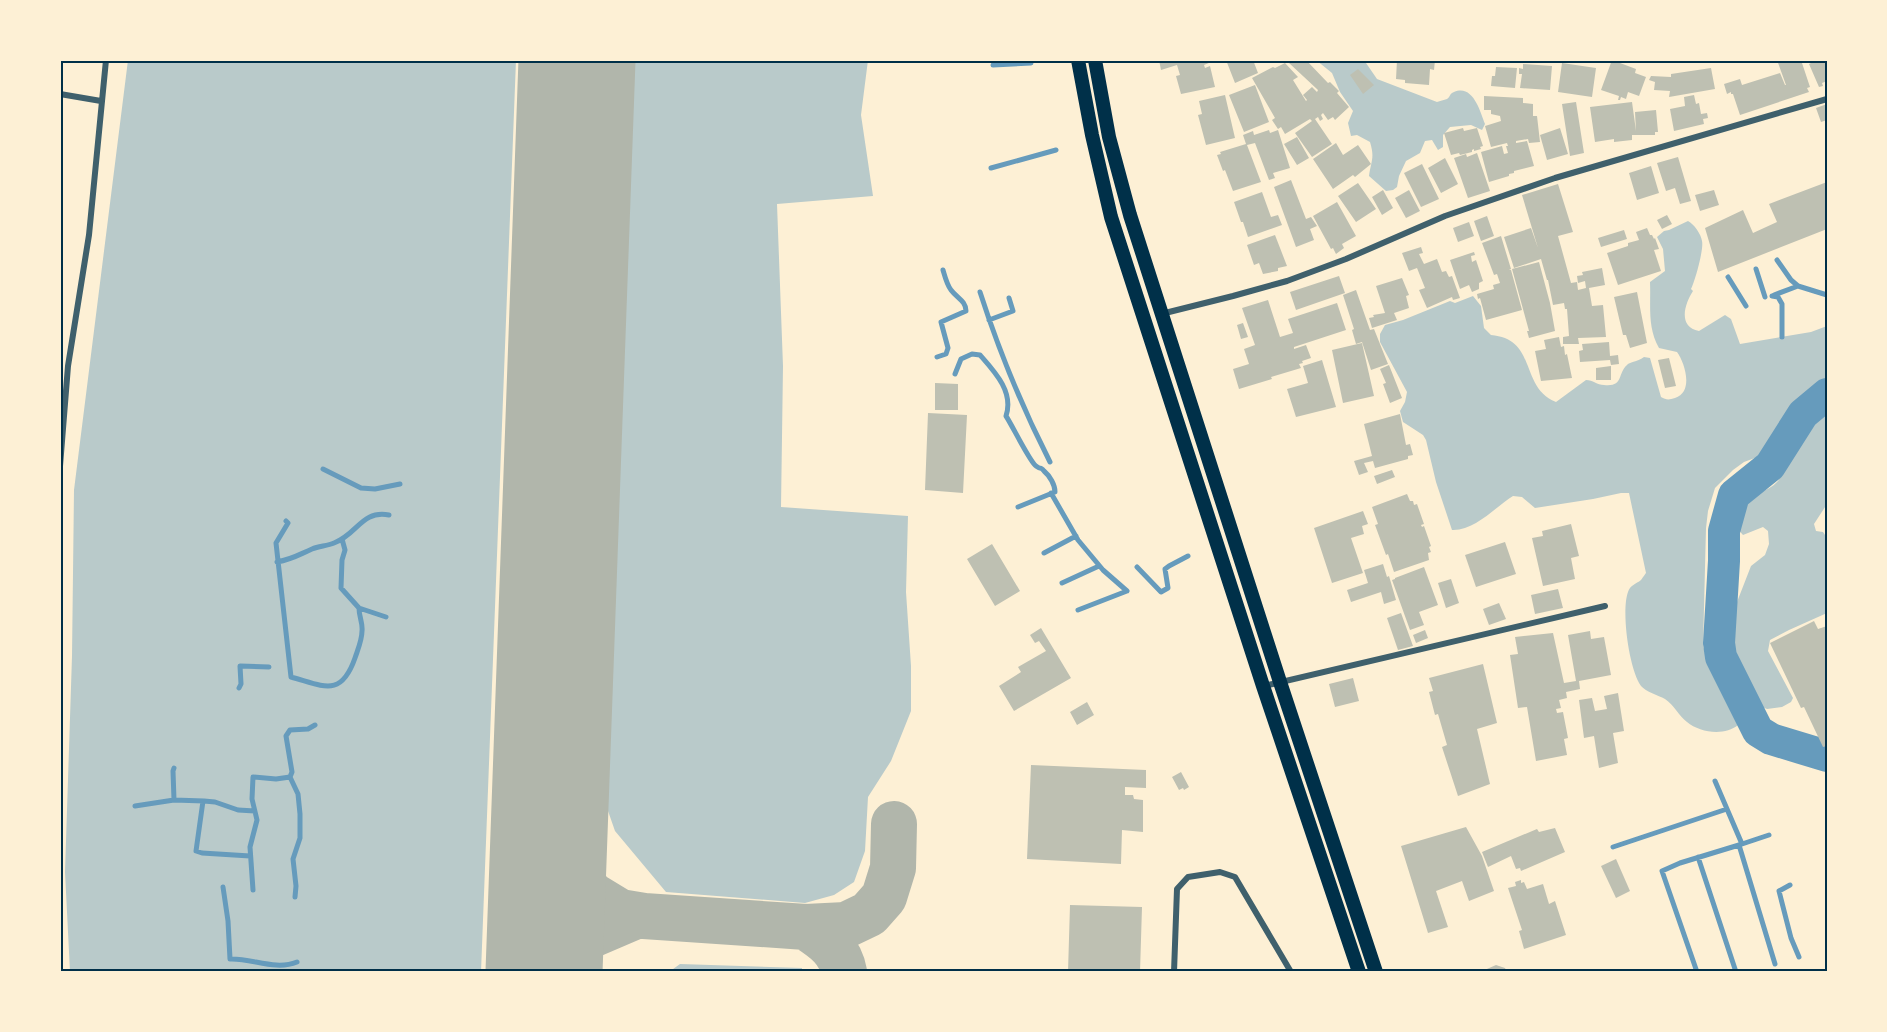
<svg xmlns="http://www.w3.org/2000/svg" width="1887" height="1032" viewBox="0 0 1887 1032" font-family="Montserrat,sans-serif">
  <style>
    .green { fill: #b9caca }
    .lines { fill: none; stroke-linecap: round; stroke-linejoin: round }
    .stream { stroke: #669bbc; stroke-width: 5 }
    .river { stroke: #669bbc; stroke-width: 32 }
    .taxiway { stroke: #b1b6ab; stroke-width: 46 }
    .runway { stroke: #b1b6ab; stroke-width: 117 }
    .building { fill: #bec0b2 }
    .minor { stroke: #3f606c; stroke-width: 6 }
    .trunk { stroke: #003049; stroke-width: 14 }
    .neatline { fill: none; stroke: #003049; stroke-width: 2 }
  </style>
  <rect width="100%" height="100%" fill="#fdf0d5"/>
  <!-- green -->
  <path class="green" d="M128 60H516L481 972H70L65 872 72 656 74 490Z
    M628 60H868L861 115 873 196 777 204 783 366 781 507 908 516 906 592 911 666V711L891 761 868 797 865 851 854 882 834 895 805 903 666 892 615 831 600 788Z
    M1316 60H1367L1366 63 1377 79 1437 102C1440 101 1444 100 1447 99 1451 96 1449 94 1454 92 1473 84 1480 111 1485 124L1482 130 1471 125 1450 127 1443 135V147L1438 150 1432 140 1425 141 1420 153 1406 161 1399 176 1397 187 1393 190 1386 191 1369 176C1371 161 1375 158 1370 142L1357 135 1351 136 1348 123 1353 111 1340 92 1332 73Z
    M1688 221C1694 224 1701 234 1702 241 1704 249 1695 281 1691 289L1693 291C1684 305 1678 327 1699 331L1725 315 1731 319 1740 344 1811 332 1827 326V389L1816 392 1803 399 1785 425 1778 430 1769 448 1763 455 1744 462 1733 470 1715 488 1708 511 1706 528 1703 647 1738 717V725C1725 736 1700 733 1687 722 1679 716 1674 705 1665 699 1658 695 1646 692 1641 686 1629 669 1621 611 1628 592 1630 585 1636 584 1641 580 1641 580 1646 573 1646 573L1629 493H1621L1593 499 1535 508 1522 497 1513 496C1495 507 1475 531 1452 530L1436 482 1426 440 1423 435 1403 422 1400 411 1405 402 1407 392 1380 342V334L1385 325 1403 320 1450 301 1455 303 1473 296 1481 306 1484 328 1491 335C1538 339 1519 387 1556 402L1586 380C1593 380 1597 385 1604 385 1624 387 1617 374 1627 365 1629 362 1637 362 1644 357L1650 358 1661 397C1666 400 1669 400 1675 398 1694 392 1685 363 1677 352L1659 348C1647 327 1651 306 1650 282L1665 271 1663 249 1657 237 1664 231 1669 230Z
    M1827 408V504L1814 524 1816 531 1823 532 1827 538V613L1789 630 1770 640 1768 651 1793 698 1791 702 1782 707 1767 709 1760 706 1753 699 1749 690 1733 644 1737 602 1751 566 1765 555 1769 544 1768 531 1763 527 1743 535 1736 527 1740 503C1751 495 1769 491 1777 482 1795 461 1801 420 1827 408Z
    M680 964 802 968V972H669Z"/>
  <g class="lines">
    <!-- stream -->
    <path class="stream" d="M993 65 1031 63
      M991 168 1056 150
      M1777 260 1791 280 1798 286 1827 295
      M1756 269 1765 297
      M1728 277 1746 306
      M980 292C999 351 1022 407 1050 462
      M1774 295 1798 286
      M1772 296 1778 297 1782 304V337
      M989 320 1013 311 1009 298
      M937 357 946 354 948 348 941 322 966 311C966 301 957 298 951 290 947 285 945 277 943 270
      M955 374 961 359 972 354 980 355C995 372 1014 392 1006 416 1012 425 1030 462 1036 466 1043 471 1039 465 1044 471 1050 476 1055 485 1055 492L1018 507
      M323 469 361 488 375 489 400 484
      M1051 493 1078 540 1103 570 1127 591 1078 610
      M286 521 288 523 276 543 291 677C324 686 341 698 355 658 358 649 362 640 362 631 363 623 359 617 359 608
      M342 539 345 550 342 560 341 588 359 608 386 617
      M1044 553 1076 536
      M277 562C293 559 298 555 312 549 319 546 327 546 334 543 358 534 361 510 389 515
      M1137 567 1161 592 1168 588 1165 569 1169 566 1188 556
      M1062 583 1099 566
      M239 688 241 684 240 666 269 667
      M1715 781 1742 844 1769 835
      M174 800 173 771 174 768
      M203 801 196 851 202 853 250 856
      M135 806 174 800 204 801 215 802 238 810 255 811
      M1613 847 1727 809
      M1698 857 1736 972
      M1790 885 1779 891 1791 938 1799 957
      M223 887 228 921 230 959C252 958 275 971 297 962
      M253 890 250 847 257 820 252 799 253 777 276 779 290 777
      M295 897 296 886 293 859 300 838V814L298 794 290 777 292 772 286 736 290 730 308 729 315 725
      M1697 972 1662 871 1680 863 1739 845 1775 964"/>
    <!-- river -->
    <path class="river" d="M1827 394 1803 414 1770 466 1734 495 1724 531V561L1719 643 1721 657 1758 731 1771 739 1827 756"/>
    <!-- taxiway -->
    <path class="taxiway" d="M548 825 574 874 592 895 620 912 644 916 806 927 846 925 869 914 884 897 893 868 894 824
      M806 927C824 939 840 949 844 972
      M557 972 567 956 589 936 638 915"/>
    <!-- runway -->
    <path class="runway" d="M544 972 577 60"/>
  </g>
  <!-- building -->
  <path class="building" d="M1159 60H1216L1204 65 1205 68 1210 66 1215 87 1181 94 1176 76 1180 75 1177 65 1161 70Z
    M1226 60H1253L1258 73 1235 83Z
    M1291 60H1306L1328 83 1330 82 1339 91 1337 93 1349 107 1335 120 1333 117 1328 120 1323 113 1321 115 1323 119 1320 121 1318 117 1315 119 1332 144 1312 157 1295 133 1312 121 1310 119 1285 134 1281 127 1278 129 1272 120 1275 118 1252 78 1273 67 1275 68 1285 63 1298 77 1293 80 1306 101 1307 100 1303 95 1312 87 1317 92 1318 90 1289 63Z
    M1397 60H1435L1434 70 1430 69 1429 85 1405 83V80L1396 79Z
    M1612 60 1636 69 1635 73 1646 77 1639 96 1628 92 1626 99 1621 97 1620 100H1618L1619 96 1601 90Z
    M1777 60H1801L1810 87 1807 88 1809 92 1740 115 1733 94H1731V92L1727 94 1724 84 1740 79 1742 85 1780 73 1785 85H1786Z
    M1817 60H1827V81L1822 83 1823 86 1819 87 1809 64Z
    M1562 63 1596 68 1592 97 1558 92Z
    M1523 64 1552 66 1550 90 1520 88 1522 74H1519V68L1523 69Z
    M1496 67 1517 68 1515 88 1491 86 1492 76H1495Z
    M1711 68 1715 89 1669 97 1670 91 1654 90 1655 82 1649 80 1651 76 1671 77V74Z
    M1358 69 1374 85 1363 94 1350 75Z
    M1255 85 1269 122 1244 132 1229 95Z
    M1225 95 1235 138 1206 145 1198 115 1202 114 1199 101Z
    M1694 95 1696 104 1699 103 1701 114 1707 113 1708 118 1703 119 1704 124 1674 131 1670 109 1685 106 1684 97Z
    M1484 96 1523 98V103L1533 104V116H1537L1540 142 1529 143 1528 139 1516 141V143L1527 141 1534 166 1514 171V173L1509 174V176L1489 182 1481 152 1502 146 1504 154 1508 153 1506 146H1508L1507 143 1491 147 1485 126 1501 121 1500 116 1491 114V110H1484Z
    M1576 102 1584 153 1570 156 1562 104Z
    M1632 102 1636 131 1635 112 1656 110 1658 132H1655V135H1632V140L1614 142V139L1595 142 1590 107Z
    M1827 104V120L1821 122 1816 108Z
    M1463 128 1464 131 1477 128 1483 146 1480 147 1481 149 1474 151V149L1472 150V152L1460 155 1459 153 1451 155 1444 133Z
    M1560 128 1568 154 1547 160 1540 135Z
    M1269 130 1270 133 1278 130 1290 168 1273 173 1275 178 1269 180 1255 143 1247 145 1261 182 1233 191 1225 170 1223 171 1217 155 1221 154 1220 152 1246 144 1243 135 1253 131 1254 135Z
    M1297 137 1309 158 1297 165 1284 144Z
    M1336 143 1343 155 1358 145 1371 164 1355 177 1353 175 1333 189 1313 159Z
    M1477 153 1490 191 1468 198 1454 158 1466 154 1467 157Z
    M1678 157 1691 201 1680 204 1675 188 1666 191 1657 163Z
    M1445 158 1458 184 1441 193 1428 168Z
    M1422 164 1439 199 1421 207 1404 173Z
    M1651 166 1659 193 1637 200 1629 173Z
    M1291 180 1306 219 1311 217 1317 226 1310 229 1314 240 1296 247 1274 187Z
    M1827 182V229L1718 272 1705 228 1743 210 1753 233 1777 222 1769 204Z
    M1358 183 1376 209 1356 222 1338 196Z
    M1558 184 1573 232 1558 236 1571 283 1577 282 1578 290 1586 288 1585 281 1578 283 1577 276 1583 275 1582 272 1602 268 1605 285 1589 288 1592 306 1603 305 1606 337 1578 338 1579 344H1563V337L1569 336 1567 309H1565L1564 303 1553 305 1548 280H1547L1541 259 1514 268 1504 237 1531 228 1538 248 1522 195Z
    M1383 190 1393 208 1382 215 1372 197Z
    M1409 190 1420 211 1406 218 1395 198Z
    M1714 190 1719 205 1700 211 1695 195Z
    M1262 192 1271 217 1278 215 1282 225 1248 237 1243 222H1241L1234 202Z
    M1337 202 1356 236 1342 244 1344 248 1336 254 1333 248 1331 249 1313 216Z
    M1667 215 1672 224 1662 229 1657 220Z
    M1487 216 1494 236 1481 241 1474 221Z
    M1469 222 1474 236 1458 242 1453 228Z
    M1647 228 1650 235H1652L1654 239 1655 238 1659 249 1654 250 1661 271 1618 285 1607 253 1628 246V243L1639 240 1636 232Z
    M1624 230 1627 239 1601 247 1598 238Z
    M1275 235 1287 266 1278 268V271L1263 274 1259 263 1254 265 1247 245Z
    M1501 236 1511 269H1509L1511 270 1522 310 1486 320 1480 298 1478 299 1477 294 1494 289 1493 285 1500 283 1497 274 1494 275 1482 243Z
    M1421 247 1423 253 1419 254 1424 264 1437 259 1442 272 1446 271 1449 277 1452 276 1460 298 1453 300 1452 297 1427 308 1419 290 1425 288 1417 268 1409 271 1402 253Z
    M1474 252 1475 255 1471 256 1472 262 1476 260 1483 281 1479 283V289L1472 292 1469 285 1460 289 1450 260Z
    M1539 262 1550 303 1555 331 1529 338 1527 331H1529L1512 269Z
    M1339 276 1345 293 1296 310 1290 292Z
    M1402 278 1409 295 1406 296 1409 308 1394 313 1397 320 1372 328 1369 318 1374 317 1373 315 1385 313 1376 286Z
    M1356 290 1370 330 1374 329 1388 364 1371 370 1362 342 1356 344 1352 330 1354 329 1343 295Z
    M1637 292 1647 343 1630 348 1626 335H1623L1614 297Z
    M1268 300 1280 337 1293 333 1288 319 1337 303 1346 330 1294 347V349L1306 345 1311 358 1302 361 1303 363 1299 364 1301 368 1271 377 1272 379 1239 389 1233 369 1249 364 1244 349 1255 345 1242 308Z
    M1243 323 1248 337 1241 339 1237 325Z
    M1559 337 1561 347 1564 346 1565 355 1567 354 1572 378 1541 381 1535 351 1546 349 1544 340Z
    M1609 342 1610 356 1618 355 1619 364 1611 365 1610 360 1580 362 1579 351 1583 350 1582 344Z
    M1362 343 1374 396 1343 403 1332 350Z
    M1669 358 1676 386 1665 388 1658 360Z
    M1322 360 1336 407 1296 417 1287 389 1308 383 1303 366Z
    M1389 365 1402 398 1390 403 1383 384 1386 383 1380 369Z
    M1611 366V380H1596V368Z
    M935 383 958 384V410H935Z
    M928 413 967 415 963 493 925 490Z
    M1400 414 1406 445 1410 444 1413 455 1408 456V459L1375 468 1373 461 1364 463 1368 472 1359 475 1354 461 1372 456 1364 424Z
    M1392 470 1395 477 1377 484 1374 476Z
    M1407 494 1410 501H1413L1414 505 1417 504 1424 524 1421 525 1422 527 1424 526 1431 546 1429 547 1431 552 1428 553 1429 560 1394 572 1388 554 1386 555 1375 525 1378 524 1372 507Z
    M1363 511 1368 524 1362 526 1364 534 1351 538 1363 573 1332 583 1314 528Z
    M1571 524 1579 556 1571 558 1575 579 1543 586 1532 538 1543 536 1542 531Z
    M1505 542 1516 574 1476 587 1465 555Z
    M992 544 1020 591 995 606 967 559Z
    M1383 564 1387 577 1389 576 1396 600 1384 604 1381 592 1351 602 1347 590 1368 583 1364 570Z
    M1424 567 1438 605 1419 612 1424 625 1410 630 1392 580 1395 579V578Z
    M1451 579 1459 603 1446 608 1438 583Z
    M1558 589 1563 608 1535 614 1531 595Z
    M1499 603 1506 619 1489 625 1483 609Z
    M1401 613 1413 646 1398 650 1387 618Z
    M1814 621 1818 629 1827 626V746L1823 747 1804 707 1801 708 1770 643Z
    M1041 628 1071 678 1014 711 999 686 1021 672 1018 667 1046 651 1039 641 1035 643 1030 635Z
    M1425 630 1428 638 1416 643 1413 635Z
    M1590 631 1591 639 1604 637 1611 675 1579 681 1580 689 1566 692 1567 698 1559 700 1561 708 1556 709 1557 713 1563 712 1568 738 1564 739 1567 755 1536 761 1527 707 1518 708 1510 655 1518 654 1515 637 1553 633 1564 683 1576 681 1568 635Z
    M1483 664 1497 723 1477 729 1490 784 1458 796 1442 747 1447 745 1438 714 1435 715 1429 692 1433 691 1429 678Z
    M1353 678 1359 701 1335 707 1329 684Z
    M1618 693 1624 731 1613 733 1618 763 1599 768 1594 736 1584 738 1579 700 1592 698 1595 711 1607 709 1604 696Z
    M1087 702 1094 715 1077 725 1070 712Z
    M1031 765 1146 770V788L1125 787V795H1133L1134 799 1143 800V832L1122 830 1121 864 1027 859Z
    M1181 772 1189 787 1184 790 1183 788 1179 790 1172 777Z
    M1466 827 1482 856 1494 891 1469 901 1462 881 1436 891 1448 927 1428 933 1401 846Z
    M1555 828 1565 852 1521 871 1520 868 1516 869 1511 856 1488 867 1482 852 1537 829 1539 832Z
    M1616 859 1630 891 1616 898 1601 866Z
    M1521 880V883L1524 882 1527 889 1543 884 1549 904 1555 901 1566 935 1524 949 1519 931 1522 930 1508 888 1516 886 1515 882Z
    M1070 905 1142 907 1140 972H1068Z
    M1496 965 1505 968 1507 972H1480Z"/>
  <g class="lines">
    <!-- minor -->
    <path class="minor" d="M60 94 101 101
      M1161 314 1233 296 1287 281 1346 259 1445 216 1555 178 1827 99
      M60 466 68 366 89 235 106 60
      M1264 686 1605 606
      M1174 972 1177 889 1188 877 1220 872 1235 877 1291 972"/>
    <!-- trunk -->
    <path class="trunk" d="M1078 60 1092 135 1111 217 1263 686 1359 972
      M1095 60 1109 137 1130 215 1280 682 1376 972"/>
  </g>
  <!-- border -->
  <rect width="1887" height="1032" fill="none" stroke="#fdf0d5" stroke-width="123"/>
  <rect x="62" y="62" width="1764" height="908" class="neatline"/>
</svg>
